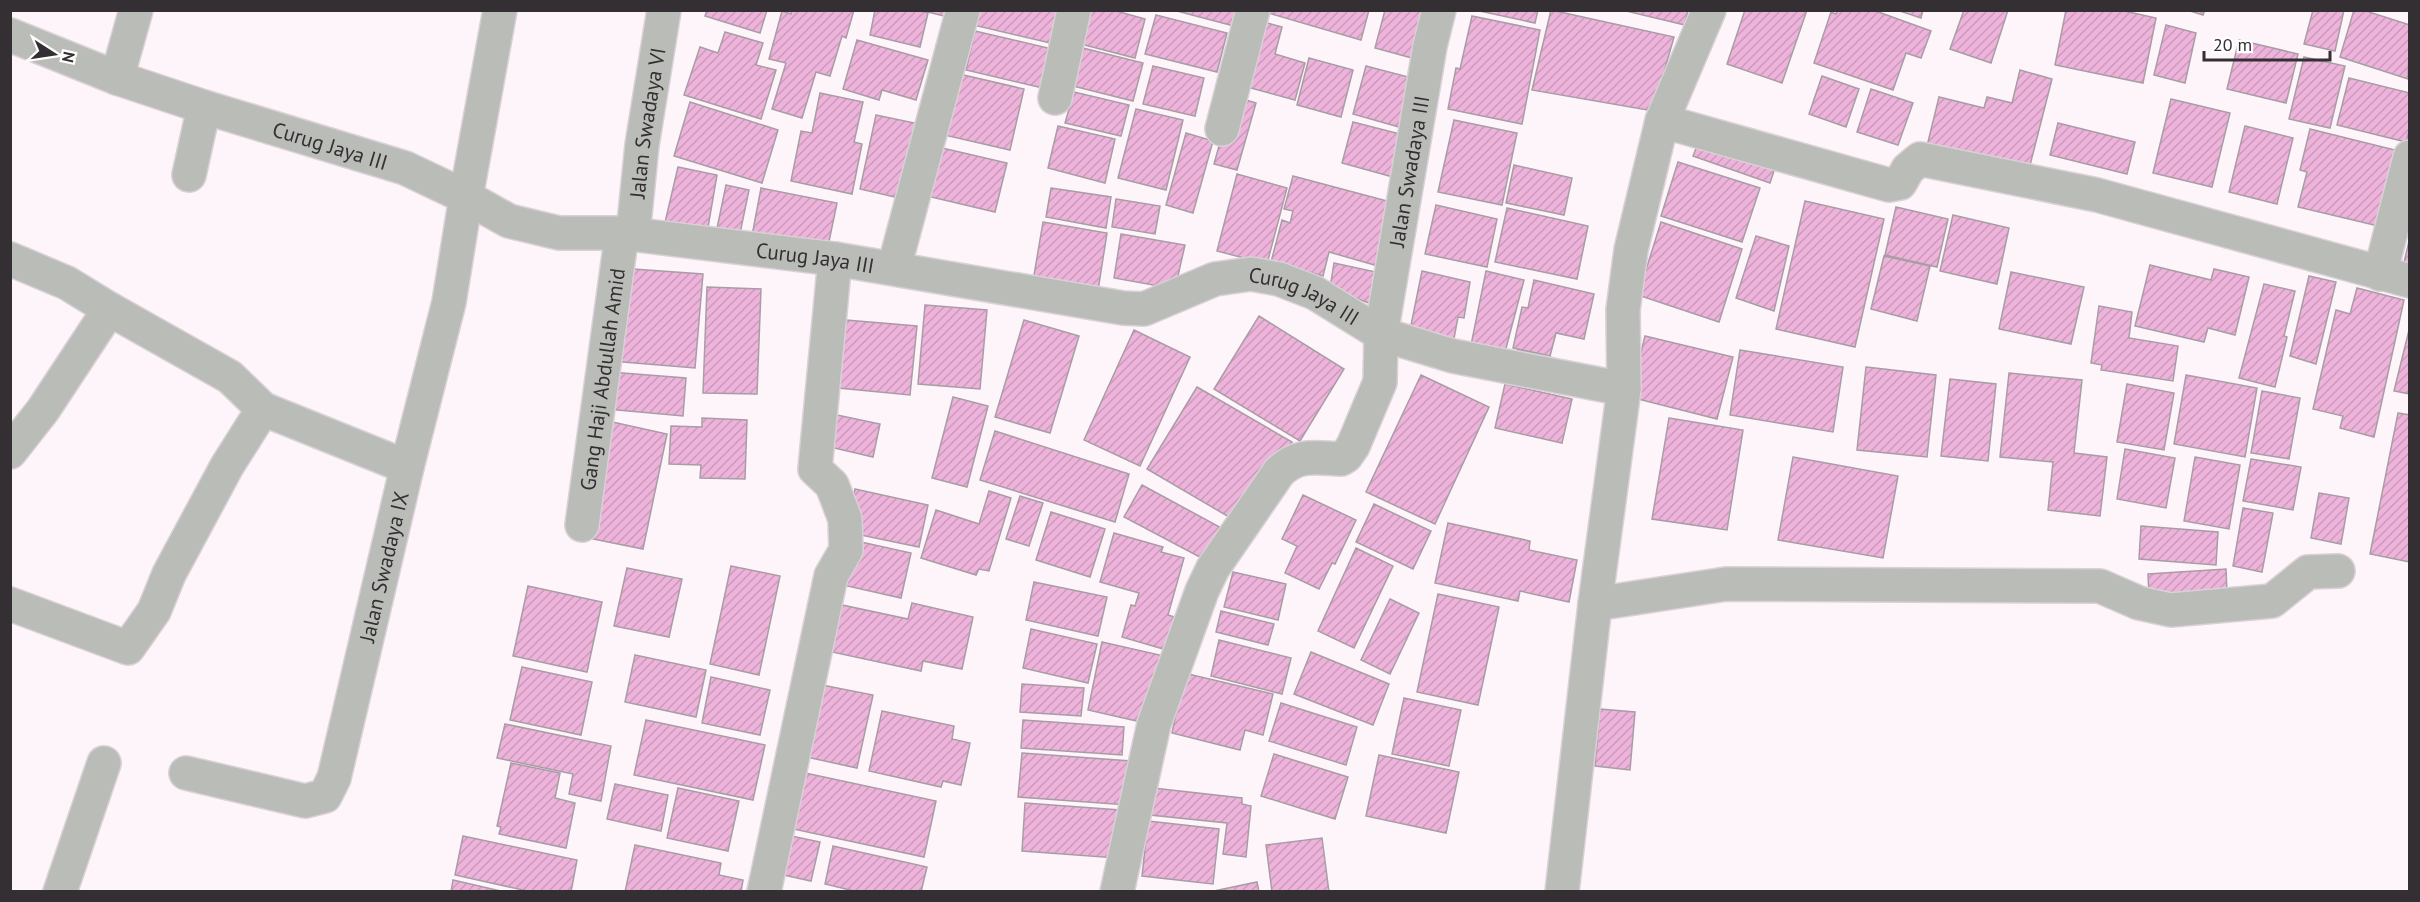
<svg xmlns="http://www.w3.org/2000/svg" width="2420" height="902" viewBox="0 0 2420 902" font-family="'PT Sans',sans-serif">
  <style>
    .building { fill: url(#building-hatch); stroke: #a89da4; stroke-width: 1.5 }
    .lines { fill: none; stroke-linecap: round; stroke-linejoin: round }
    .minor-casing { stroke: #d9d1d7; stroke-width: 36 }
    .minor { stroke: #babcb7; stroke-width: 33 }
    .labels { text-anchor: middle; dominant-baseline: central; stroke-width: 4.5; stroke-linejoin: round; paint-order: stroke }
    .street-label { font-size: 21px; fill: #332f32; stroke: #fff }
  </style>
  <defs>
    <pattern id="building-hatch" width="6" height="6" patternUnits="userSpaceOnUse" patternTransform="scale(1.5)"><rect width="6" height="6" fill="#edb3da"/><path d="M-1 1l2-2M0 6l6-6M5 7l2-2" fill="none" stroke="#cc9abc"/></pattern>
  </defs>
  <rect width="100%" height="100%" fill="#fef5fb"/>
  <!-- building -->
  <path class="building" d="M707 10H767L760 33 705 16Z
    M791 10H854L846 38 842 36 830 76 816 72 802 118 772 109 786 63 769 59 782 11 791 14Z
    M875 10H917L928 13 920 47 870 35Z
    M920 10H957L956 19Z
    M972 10H1062L1055 44 969 24Z
    M1077 10H1113L1145 19 1135 58 1069 41Z
    M1173 10H1238L1234 26Z
    M1258 10H1369L1361 40Z
    M1385 10H1425L1412 58 1375 48Z
    M1475 10H1538L1535 23Z
    M1551 10 1674 37 1653 111 1532 90Z
    M1622 10H1688L1685 25Z
    M1745 10H1807L1782 83 1727 64Z
    M1838 10H1873L1931 31 1921 58 1906 53 1893 90 1814 63 1831 12 1836 14Z
    M1897 10H1923L1921 18Z
    M1964 10H2008L1991 63 1950 49Z
    M2066 10H2120L2156 18 2143 83 2055 65Z
    M2187 10H2205L2203 15Z
    M2313 10H2344L2335 51 2304 44Z
    M2354 10H2363L2410 25 2408 79 2340 57Z
    M1156 15 1227 33 1217 72 1145 54Z
    M1472 16 1540 30 1522 124 1448 109 1456 68 1460 69Z
    M1260 21 1282 27 1275 54 1305 63 1295 100 1236 84Z
    M2166 25 2196 33 2185 83 2154 75Z
    M975 31 1052 49 1043 88 966 70Z
    M725 32 763 43 756 65 776 70 761 119 684 95 700 47 718 53Z
    M857 40 928 60 916 100 882 90 879 100 843 89Z
    M2239 40 2298 54 2286 103 2227 89Z
    M1079 47 1143 63 1133 101 1069 85Z
    M2304 57 2345 66 2330 128 2289 119Z
    M1309 58 1353 70 1341 117 1297 105Z
    M1153 66 1204 78 1195 116 1143 104Z
    M1366 66 1412 78 1399 127 1353 114Z
    M2020 70 2052 79 2027 177 1927 146 1939 97 1984 108 1987 97 2012 103Z
    M955 73 1024 89 1010 150 940 134Z
    M1822 76 1859 89 1846 127 1809 114Z
    M2349 78 2410 93V128L2406 142 2337 125Z
    M1871 89 1913 103 1898 145 1857 132Z
    M1074 92 1129 105 1121 136 1065 123Z
    M820 93 863 102 854 142 862 144 852 194 791 181 801 131 812 133Z
    M1233 96 1256 103 1237 170 1214 164Z
    M2171 99 2230 113 2212 187 2153 173Z
    M690 102 778 130 762 183 674 156Z
    M1136 109 1183 120 1166 190 1118 178Z
    M876 115 924 125 908 200 860 189Z
    M1454 120 1517 133 1502 205 1438 192Z
    M1353 122 1404 135 1393 177 1342 163Z
    M2058 123 2135 142 2127 174 2050 155Z
    M1058 126 1115 139 1105 183 1048 168Z
    M2245 126 2293 138 2277 204 2229 192Z
    M2310 129 2403 152 2387 228 2298 207 2307 172 2300 170Z
    M1186 133 1213 141 1193 213 1166 205Z
    M1700 138 1776 165 1770 183 1693 156Z
    M938 147 1007 163 995 212 927 196Z
    M1678 162 1760 188 1742 242 1661 216Z
    M1514 165 1572 178 1564 215 1506 203Z
    M678 167 717 175 706 239 663 231Z
    M1237 174 1287 188 1267 264 1217 251Z
    M1293 176 1391 202 1378 266 1329 252 1323 276 1271 262 1282 220 1290 223 1293 211 1284 209Z
    M726 185 749 190 738 243 715 238Z
    M761 188 837 203 826 256 751 241Z
    M1051 188 1111 197 1106 228 1046 217Z
    M1116 199 1160 206 1155 234 1112 227Z
    M1805 201 1884 219 1855 347 1776 329Z
    M1436 205 1497 219 1487 267 1425 254Z
    M1896 207 1948 219 1937 267 1885 255Z
    M1507 208 1588 226 1577 279 1495 262Z
    M1953 215 2009 228 1997 284 1940 271Z
    M1043 222 1107 233 1097 297 1032 287Z
    M1661 222 1742 249 1719 322 1638 295Z
    M1121 234 1185 245 1175 289 1114 278Z
    M1756 236 1789 246 1774 311 1736 298Z
    M2410 237V277L2401 275Z
    M1884 256 1930 266 1917 321 1871 309Z
    M1334 263 1385 274 1379 307 1330 288Z
    M2150 265 2211 280 2214 269 2249 277 2235 335 2208 328 2204 342 2135 326Z
    M619 268 703 274 695 368 611 361Z
    M1422 271 1470 282 1464 318 1458 317 1452 349 1408 340Z
    M1486 271 1524 280 1505 352 1471 345Z
    M2011 272 2084 287 2071 344 1999 329Z
    M2309 276 2336 282 2316 364 2290 356Z
    M1534 280 1594 294 1584 339 1556 333 1550 356 1513 348 1522 307 1528 308Z
    M2264 284 2295 291 2284 336 2287 337 2275 387 2239 378Z
    M707 287 761 289 757 394 703 393Z
    M2357 288 2404 300 2374 437 2340 428 2343 416 2313 409 2336 310 2350 314Z
    M925 305 987 310 980 389 918 384Z
    M2099 306 2132 312 2129 338 2178 346 2173 381 2101 370 2102 365 2091 363Z
    M1259 316 1344 369 1300 441 1214 389Z
    M834 319 917 326 910 395 828 387Z
    M1024 320 1079 336 1050 433 995 417Z
    M2410 326V394L2394 391Z
    M1134 330 1190 357 1140 466 1084 440Z
    M1645 336 1733 357 1717 419 1630 397Z
    M1517 349 1554 358 1551 369 1518 361Z
    M1740 350 1843 367 1833 432 1730 415Z
    M1866 367 1936 375 1927 457 1857 450Z
    M610 372 686 378 683 416 607 409Z
    M2009 373 2082 380 2074 453 2107 457 2100 516 2048 510 2053 462 2000 457Z
    M1421 375 1489 407 1435 524 1366 492Z
    M2186 375 2257 388 2245 457 2174 444Z
    M1950 379 1996 384 1988 461 1941 456Z
    M1505 384 1572 399 1562 443 1495 428Z
    M2127 384 2174 393 2164 450 2117 442Z
    M1197 387 1292 442 1241 524 1147 469Z
    M2262 391 2300 398 2289 459 2251 453Z
    M953 397 988 406 967 487 932 478Z
    M2398 413 2410 415V562L2370 554Z
    M837 415 880 424 873 457 830 447Z
    M702 418 747 420 745 479 700 478 701 465 669 464 671 426 702 427Z
    M1669 418 1743 430 1727 530 1652 519Z
    M608 421 667 434 643 549 583 537Z
    M995 431 1129 474 1115 522 980 480Z
    M2125 449 2175 458 2166 508 2117 499Z
    M1793 457 1898 476 1883 558 1778 540Z
    M2195 457 2240 465 2229 529 2184 521Z
    M2251 459 2301 467 2293 510 2243 501Z
    M1142 485 1227 531 1211 563 1124 517Z
    M855 489 928 505 919 547 846 532Z
    M989 491 1011 498 989 571 979 569 976 575 921 558 936 510 979 524Z
    M2319 493 2349 498 2341 544 2311 538Z
    M1303 495 1356 520 1335 564 1332 563 1319 589 1285 573 1297 546 1282 539Z
    M1020 496 1043 503 1029 546 1006 539Z
    M1374 504 1431 531 1413 569 1356 542Z
    M2243 508 2273 513 2262 572 2233 566Z
    M1051 512 1105 529 1090 577 1036 560Z
    M1448 523 1530 541 1529 550 1577 560 1569 602 1520 591 1518 601 1435 583Z
    M2141 526 2218 532 2216 565 2139 559Z
    M1114 533 1163 547 1161 552 1184 558 1168 615 1187 621 1177 653 1122 637 1131 605 1135 606 1139 593 1100 582Z
    M852 540 911 553 901 598 843 585Z
    M1356 548 1393 566 1354 648 1318 631Z
    M731 566 780 576 759 675 710 664Z
    M627 568 682 579 669 637 614 626Z
    M2226 569 2227 593 2149 598 2148 574Z
    M1233 572 1286 584 1278 620 1224 607Z
    M1034 582 1107 597 1098 636 1026 620Z
    M528 586 602 602 587 672 513 656Z
    M1438 594 1499 607 1478 705 1417 692Z
    M1390 599 1419 613 1390 674 1361 660Z
    M912 603 973 617 962 669 923 661 921 671 832 652 842 605 908 619Z
    M1221 611 1274 624 1268 645 1216 632Z
    M1031 629 1097 644 1088 683 1023 668Z
    M1219 640 1291 658 1282 694 1211 676Z
    M1102 642 1164 656 1150 724 1088 710Z
    M1311 652 1389 684 1373 725 1294 694Z
    M635 655 706 670 696 717 625 702Z
    M522 667 592 682 581 735 510 720Z
    M1184 673 1273 694 1263 735 1245 730 1240 750 1172 733Z
    M711 677 770 690 760 735 702 723Z
    M812 683 873 695 857 768 797 755Z
    M1022 684 1084 688 1081 716 1020 712Z
    M1404 698 1461 710 1449 766 1392 754Z
    M1281 703 1357 727 1346 765 1269 741Z
    M1600 709 1635 712 1630 770 1595 766Z
    M882 711 954 726 952 739 970 743 961 785 943 781 941 787 869 771Z
    M646 720 765 745 753 800 634 775Z
    M1023 720 1124 727 1122 755 1021 748Z
    M505 724 611 746 601 801 569 794 573 774 497 758Z
    M1022 753 1131 761 1128 805 1018 797Z
    M1274 754 1348 777 1335 819 1261 796Z
    M1379 755 1459 772 1446 833 1366 816Z
    M511 763 560 773 555 798 575 803 566 848 499 834 501 827 497 826Z
    M796 771 936 801 924 857 784 827Z
    M615 784 668 795 661 831 607 819Z
    M678 788 739 801 728 851 667 838Z
    M1153 788 1242 798V804L1251 806 1246 857 1223 854 1227 823 1150 815Z
    M1025 803 1120 810 1117 858 1022 851Z
    M1148 821 1219 829 1213 884 1142 876Z
    M782 834 820 842 811 881 774 873Z
    M463 836 577 860 571 892H532L455 875Z
    M1322 838 1329 892H1272L1266 845Z
    M635 845 721 863 719 875 743 880 741 892H625Z
    M833 846 927 867 921 892H858L825 884Z
    M453 880 505 892H451Z
    M1257 882 1259 892H1209Z"/>
  <g class="lines">
    <!-- minor casing -->
    <g class="minor-casing">
      <g id="minor">
        <path id="s1" d="M10 35 117 78 204 107 405 168 466 197 509 221 559 233H622L835 259 1123 308 1144 309 1215 279 1251 274 1279 279 1315 293 1381 334 1453 356 1624 389"/>
        <path d="M117 78 136 10"/>
        <path d="M1055 98 1074 10"/>
        <path d="M1662 121 1889 185 1900 183 1908 169 1920 159 2097 195 2410 281"/>
        <path d="M1222 129 1253 10"/>
        <path d="M189 175 204 107"/>
        <path id="s2" d="M633 234 642 145 664 10"/>
        <path d="M10 259 67 283 111 310 230 377 263 409 407 467"/>
        <path d="M894 268 963 10"/>
        <path d="M2380 274 2410 157"/>
        <path d="M10 452 43 410 101 322 111 310"/>
        <path id="s3" d="M582 525 622 233"/>
        <path d="M10 604 128 648 154 611 169 574 227 466 263 409"/>
        <path d="M1595 604 1726 584 2100 586 2139 603 2171 610 2272 601 2308 572 2338 571"/>
        <path id="s4" d="M186 773 305 801 325 796 334 778 407 467 449 302 466 197 500 10"/>
        <path d="M60 892 104 763"/>
        <path d="M764 892 831 576 846 550 845 519 832 485 815 469 835 259"/>
        <path id="s5" d="M1117 892 1154 724 1202 591 1213 568 1279 472C1299 453 1315 458 1341 459L1346 456 1353 446 1380 382 1381 334 1430 46 1439 10"/>
        <path d="M1562 892 1595 604 1624 389 1623 310 1631 250 1662 121 1709 10"/>
      </g>
    </g>
    <!-- minor -->
    <use href="#minor" class="minor"/>
  </g>
  <g class="labels">
    <!-- street labels -->
    <g class="street-label">
      <text stroke="none"><textPath href="#s2" startOffset="112">Jalan Swadaya VI</textPath></text>
      <text stroke="none"><textPath href="#s1" startOffset="339">Curug Jaya III</textPath></text>
      <text stroke="none"><textPath href="#s5" startOffset="822">Jalan Swadaya III</textPath></text>
      <text stroke="none"><textPath href="#s1" startOffset="843">Curug Jaya III</textPath></text>
      <text stroke="none"><textPath href="#s1" startOffset="1347">Curug Jaya III</textPath></text>
      <text stroke="none"><textPath href="#s3" startOffset="147">Gang Haji Abdullah Amid</textPath></text>
      <text stroke="none"><textPath href="#s4" startOffset="380">Jalan Swadaya IX</textPath></text>
    </g>
  </g>
  <!-- border -->
  <rect width="2420" height="902" fill="none" stroke="#332f32" stroke-width="24"/>
  <!-- north arrow -->
  <g transform="translate(54 54) rotate(102)" stroke="#ffffff" stroke-width="4.5" paint-order="stroke">
  <path d="M0-4.5L10 22L0 15L-10 22Z" fill="#332f32"/>
  <text y="-9" font-size="16" font-weight="bold" text-anchor="middle" fill="#332f32">N</text>
  </g>
  <!-- scale -->
  <path d="M2204 51v9h126v-9" fill="none" stroke="#332f32" stroke-width="3"/>
  <text x="2213" y="51" font-size="18" fill="#332f32" stroke="#ffffff" stroke-width="4.5" paint-order="stroke">20 m</text>
</svg>
